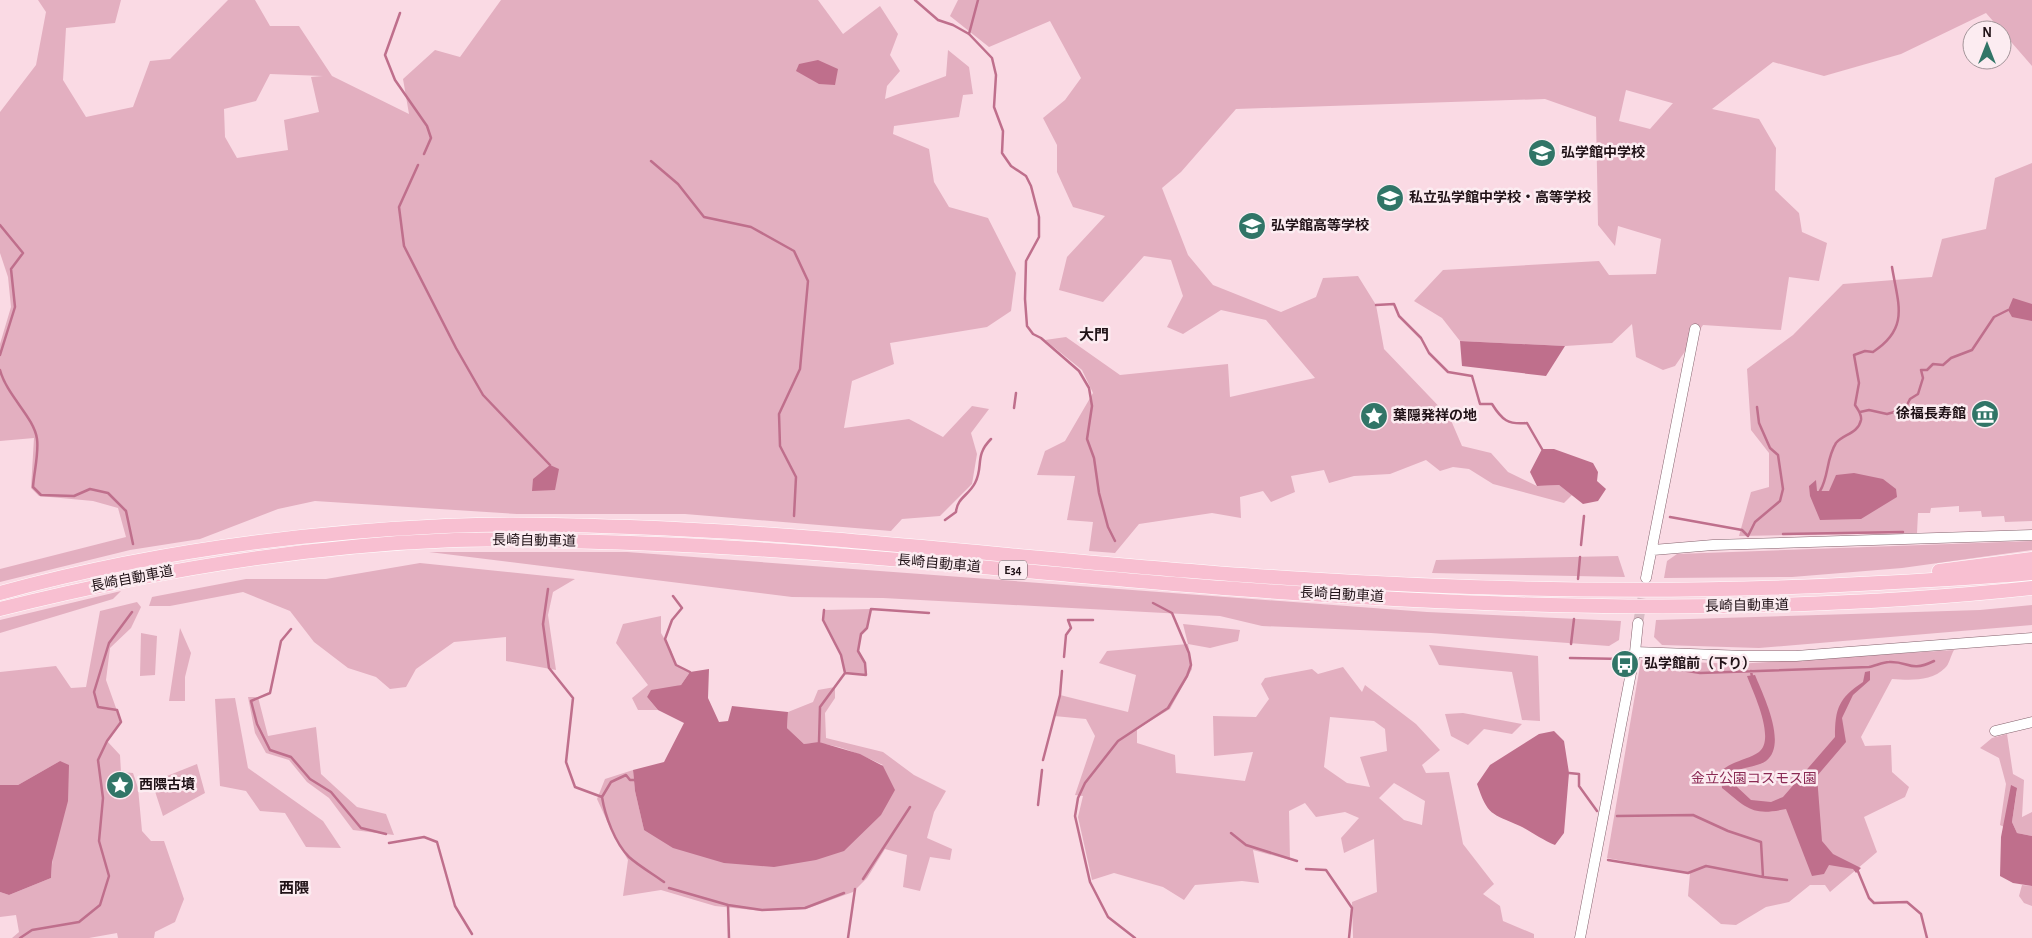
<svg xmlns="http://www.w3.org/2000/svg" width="2032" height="938" viewBox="0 0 2032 938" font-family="'Alegreya Sans','Noto Sans JP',sans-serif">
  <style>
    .green { fill: #e3afc0; fill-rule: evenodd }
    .water { fill: #bf6f8c }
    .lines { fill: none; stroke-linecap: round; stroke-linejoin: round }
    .stream { stroke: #bf6f8c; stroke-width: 2.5 }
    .tertiary-tunnel { stroke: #d9bcc5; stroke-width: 10; stroke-dasharray: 10 5; stroke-linecap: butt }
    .tertiary-casing { stroke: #84626d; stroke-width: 11 }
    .motorway-casing { stroke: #fff; stroke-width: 15 }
    .tertiary { stroke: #fff; stroke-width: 10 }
    .motorway { stroke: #f8bfd1; stroke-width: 14 }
    .labels { text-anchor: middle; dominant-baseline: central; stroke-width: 5; stroke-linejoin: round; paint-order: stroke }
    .shield { fill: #fcecf1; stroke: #625358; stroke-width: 1 }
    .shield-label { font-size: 12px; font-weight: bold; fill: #201217 }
    .poi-label { font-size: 14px; font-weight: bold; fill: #201217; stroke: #fcecf1; text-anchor: start }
    .street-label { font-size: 14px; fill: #201217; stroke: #fcecf1 }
    .park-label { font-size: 14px; fill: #8a2953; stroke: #fcecf1 }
    .neighbourhood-label { font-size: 15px; font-weight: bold; fill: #201217; stroke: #fcecf1 }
  </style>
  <rect width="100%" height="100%" fill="#fadae4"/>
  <!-- green -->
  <path class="green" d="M38 0H121L115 23 66 28 63 80 86 117 133 107 150 61 170 59 228 0H255L270 26H299L332 76 409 114 403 79 435 50 460 57 501 0H818L843 34 880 6 898 34 890 55 900 71 887 86 885 99 946 76 948 50 969 67 973 94 963 95 959 117 894 126 893 134 929 149 934 182 949 207 988 218 1016 273 1011 311 987 327 890 343 894 364 852 381 844 428 909 419 943 437 972 406 989 409 971 433 977 454 972 484 940 516 902 519 891 531 685 514H517L315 501 278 509 200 539 130 550 0 582V569L126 537 118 508 93 501 39 496 31 488 34 438 0 441V344L11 307 8 277 0 253V112L36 65 46 12ZM270 74 323 76 311 77 319 112 284 120 288 150 237 158 225 137 224 109 256 101Z
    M958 0H2032V66L1986 13 1901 54 1824 76 1773 62 1712 109 1759 119 1776 148 1775 190 1799 213 1802 232 1827 243 1819 281 1789 277 1781 330 1703 325 1675 366 1663 370 1636 357 1632 324 1612 343 1565 346 1460 341 1442 318 1414 301 1443 270 1599 261 1609 275 1656 274 1661 239 1618 226 1615 246 1598 225 1596 117 1545 99 1236 109 1181 172 1162 188 1188 255 1213 285 1281 312 1316 297 1323 278 1358 276 1376 305 1384 349 1450 418 1462 446 1491 453 1508 472 1537 486 1559 485 1572 495 1564 503 1493 484 1469 469 1453 467 1440 471 1426 460 1390 474 1354 476 1329 483 1324 470 1291 476 1295 492 1271 502 1263 491 1240 497 1241 518 1212 513 1139 524 1115 553 1089 551 1093 522 1067 520 1075 476 1037 475 1045 451 1065 441 1093 393 1082 370 1045 340 1066 337 1120 375 1228 364 1230 397 1315 378 1266 320 1221 310 1183 334 1167 327 1183 296 1171 260 1144 256 1103 302 1059 290 1067 257 1105 216 1073 207 1057 172V145L1043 118 1065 100 1081 78 1050 21 989 47 950 16ZM1626 90 1672 103H1673L1650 129 1619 121Z
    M2032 163V521L2005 522 2004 516 1982 517 1981 511 1959 512V506L1931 508 1930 513H1918L1917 533 1739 536 1751 492 1769 487V453L1751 430 1747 369 1793 335 1843 284 1932 277 1942 239 1986 229 1995 178Z
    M2032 541V550L1902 568 1792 577 1664 578 1667 561 1677 554Z
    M429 552H627L1427 612 1621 621 1619 640 1609 646 1431 633 1262 626 1220 616 883 598 792 597Z
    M1618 556 1625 577 1432 573 1436 560Z
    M420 563 575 579 553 592 548 615 556 670 506 661V637L454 642 416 669 406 687 390 689 376 677 348 668 314 642 290 611 243 592 170 606H149L152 597 246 579H326Z
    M121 591 113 599 0 633V620Z
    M137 602 141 607 131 628 110 648 106 680 121 722 107 741 120 755 121 772 133 773 138 788 142 831 151 841H164L184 899 175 922 155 932 154 938H118L117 933 89 938H12L19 932 16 915 0 917V892L9 895 51 878 60 761 18 785H0V672L56 666 71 688 86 687 100 611Z
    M2032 605V625L1759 648 1662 645 1654 637 1656 620 1980 610Z
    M871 609 867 628 861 634 858 651 865 663 866 675 845 673 841 655 823 620 824 610Z
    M661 616V633L671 650 676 665 690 672 681 685 647 697 658 710H638L632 698 648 685 616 643 623 624Z
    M1183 624 1240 630 1238 641 1210 648 1188 644 1192 669 1170 709 1137 729V743L1175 755 1176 773 1245 781 1253 752 1214 756 1213 716 1256 717 1269 699 1261 684 1265 678 1312 669 1318 674 1343 667 1362 692 1365 685 1416 724 1440 750 1422 765 1426 773 1449 772 1463 844 1494 884 1483 894 1500 906 1503 921 1534 934V938H1353L1352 902 1377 892 1374 839 1344 853 1341 838 1359 818 1345 812 1316 817 1305 803 1289 811 1290 860 1253 850 1259 883 1242 881 1195 885 1184 900 1163 887 1114 873 1092 880 1078 817 1083 796 1075 795 1095 736 1086 719 1054 716 1060 695 1128 712 1136 675 1099 663 1107 651 1188 644ZM1330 717 1374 721 1385 729 1387 751 1360 757 1370 787 1347 783 1324 767ZM1394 783 1425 801 1422 825 1404 820 1379 798Z
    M180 628 191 653 185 677V701H169Z
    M141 633 157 636 155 675 140 676Z
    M1429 645 1538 656 1540 721 1522 720 1512 672 1439 665Z
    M1954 650C1951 655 1949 665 1945 668 1931 682 1909 680 1892 679L1861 737 1865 746 1891 745 1892 772 1909 787 1905 797 1864 817 1877 852 1830 892 1825 885H1810L1789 902 1766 907 1736 925 1721 924 1688 896 1690 873 1607 858 1641 660 1737 664Z
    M835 687V698L825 713 826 738 883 752 914 775 946 791 934 812 927 838 952 849 950 860 930 857 920 891 903 887 907 855 885 849 867 878 853 892 806 909 762 911 715 906 661 890 623 896 628 860 614 836 597 799 605 779 633 770 635 791 644 830 883 765C858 754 831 740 804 744L787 728 788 712 813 702 818 690Z
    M248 697H258L268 736 316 727 321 774 357 807 386 814 394 835 353 830 329 798 307 782 289 760 266 753 255 733Z
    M235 698 248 768 323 821 341 848 306 847 285 813 260 811 246 791 220 786 215 699Z
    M1463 713 1522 724 1512 734 1484 729 1468 745 1451 736 1445 714Z
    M2007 734 2013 774 2024 780 2022 817 2032 812V836L2017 833 2012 822 2017 789 2004 827 2000 825 2006 784 1999 758 1980 748 1992 738Z
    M197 764 205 793 163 816 152 782Z
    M2022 885 2032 886V906L2024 903 2019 896Z"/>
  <!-- water -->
  <path class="water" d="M818 60 838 69 835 85 819 84 796 71 799 64Z
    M2013 298 2032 304V321L2012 317 2008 310Z
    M1460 341 1565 346 1546 376 1462 366Z
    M1542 449H1554L1593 463 1598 472 1597 481 1606 489 1598 501 1583 504 1559 485 1537 486 1530 472Z
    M550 465 559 469 555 490 532 491 533 479Z
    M1854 473 1883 479 1896 489 1897 497 1861 519 1820 520 1810 496 1809 486 1816 480 1817 491H1829L1836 475Z
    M709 669 708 698 719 722 728 721 732 706 788 712 787 728 804 744 819 742 860 754 883 766 895 790 881 815 844 851 816 860 774 867 724 863 673 848 644 830 635 791 633 770 664 762 684 723 658 710 647 697 651 690 681 685 690 672Z
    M1870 671V680L1853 695 1842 718 1846 742 1817 776 1822 841 1833 854 1861 868 1856 873 1853 869 1829 865 1824 874 1812 876 1786 809C1752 816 1748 809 1722 788L1721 771C1732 761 1747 760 1759 752 1776 739 1753 692 1747 676L1755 675C1763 695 1788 744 1766 761 1757 767 1742 767 1732 773L1735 785 1751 800 1771 802 1783 797 1835 737C1835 708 1839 698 1863 682L1865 672Z
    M1554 731 1564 741 1569 773 1564 833 1555 845C1542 840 1532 832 1520 826 1491 813 1488 816 1477 784L1490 765 1539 734Z
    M60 761 69 765 68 801 52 862 51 878 9 895 0 892V785H18Z
    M2011 785 2017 788 2012 822 2017 833 2032 836V886L2013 883 2000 876 2001 837Z"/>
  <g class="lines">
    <!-- stream -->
    <path class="stream" d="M915 0 938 20 953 25 969 34 992 58 996 75 994 107 1003 131 1002 153 1011 166 1026 176 1031 186 1039 217V237L1026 261 1025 299 1027 326 1033 334 1041 338 1079 371 1089 388 1092 406 1087 439 1094 458 1099 493 1108 527 1115 541
      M400 13 385 55 395 80 427 126 431 138 424 154
      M969 34 978 0
      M651 161 678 184 704 217 751 227 794 251 808 281 800 369 779 414 780 446 796 477 794 516
      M418 165 399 207 404 246 456 348 483 395 550 465
      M0 225 23 253 11 269 15 307 0 355
      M1376 305 1394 304 1399 316 1421 338 1429 353 1448 372 1472 376 1480 404H1492C1502 420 1508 425 1527 423L1542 449
      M0 370C7 396 34 417 37 439 39 453 34 472 33 487L41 495 74 496 90 489 108 493 126 511 133 544
      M1014 408 1016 393
      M1860 412 1869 410 1887 414 1905 409 1910 399 1918 394 1923 378 1921 370H1927L1933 364 1943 365 1951 358 1972 350 1994 317 2008 310
      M1820 491C1829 476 1826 459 1836 443 1843 434 1858 434 1861 420 1862 414 1858 410 1855 405L1859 383 1854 355 1865 351 1873 352C1910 328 1898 304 1892 267
      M1670 517 1742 530 1748 536 1755 522 1780 501 1783 489 1778 455 1770 448 1759 423 1757 407
      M945 520 956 512C957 498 969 495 975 483 984 466 974 456 991 439
      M1783 534 1903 532
      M1581 545 1584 516
      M1578 579 1580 557
      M548 589 543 624 549 668 573 698 566 762 575 787 602 797
      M673 596 682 608 672 620 665 639 676 665 690 672
      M824 610 823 620 841 655 845 673
      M291 629 281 641 270 693 251 701 257 724 270 750 291 757 310 779 331 792 361 828 386 834
      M1571 644 1574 619
      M1064 657 1066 635 1071 628 1068 620H1093
      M1570 658 1624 659
      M1644 664 1700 673 1869 667C1875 666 1883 662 1889 662 1910 661 1909 673 1934 661
      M1751 671 1752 677
      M819 742 820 707 845 673 866 675 865 663 858 651 861 634 867 628 871 609 929 613
      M1043 760 1060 695 1062 671
      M1569 773 1579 774V786L1597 811
      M637 780H630L626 775 611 782 602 797C605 816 615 843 629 857 639 866 653 874 664 882
      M1038 805 1042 770
      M1617 816 1693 815 1728 831 1761 842 1763 877 1787 880
      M1231 833 1246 845 1297 861
      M389 843 424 837 437 842 455 906 472 934
      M1608 860 1688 873 1706 866 1763 877
      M1306 869 1326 870 1352 908 1349 938
      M1857 869 1869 898 1874 903 1907 902 1921 914 1927 938
      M863 879 910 807
      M669 888 728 905 729 938
      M728 905 762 910 805 908 844 893
      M20 938 32 930 79 922 100 905 109 876 99 841 103 798 98 760 107 741 121 722 117 710 98 707 94 692 109 643 132 612
      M848 938 855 889
      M1135 938 1108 917 1090 882 1075 816 1078 798 1085 783 1118 741 1168 708 1187 676 1191 665 1189 653 1172 613 1153 603"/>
    <!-- tertiary-tunnel -->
    <path class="tertiary-tunnel" d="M1638 623 1645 585"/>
    <!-- tertiary casing -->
    <g class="tertiary-casing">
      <path id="tertiary" d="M1653 550 1713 545 2032 535
        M1646 578 1695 329
        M1635 652 1745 656H1796L2032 638
        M1995 731 2032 722
        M1580 938 1635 652 1638 623"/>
    </g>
    <!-- motorway casing -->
    <g class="motorway-casing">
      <path id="motorway" d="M1939 571 2032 559
        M0 593C145 553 294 533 445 526 506 523 568 525 630 527 855 535 1079 566 1304 579 1495 591 1688 594 1879 583 1930 580 1981 578 2032 573
        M0 609C151 571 299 546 455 540 503 538 551 541 599 542 807 547 1015 572 1223 588 1492 608 1763 617 2032 588"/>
    </g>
    <!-- tertiary -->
    <use href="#tertiary" class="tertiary"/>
    <!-- motorway -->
    <use href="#motorway" class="motorway"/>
  </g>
  <!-- icons -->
  <defs>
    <g id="school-disc" transform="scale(1.4375)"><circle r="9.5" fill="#317567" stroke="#fcecf1"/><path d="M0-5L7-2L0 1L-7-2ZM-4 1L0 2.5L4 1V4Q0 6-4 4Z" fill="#fff"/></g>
    <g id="museum-disc" transform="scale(1.4375)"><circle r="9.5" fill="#317567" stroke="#fcecf1"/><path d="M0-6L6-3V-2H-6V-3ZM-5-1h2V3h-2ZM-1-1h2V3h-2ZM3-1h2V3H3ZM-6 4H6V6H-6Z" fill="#fff"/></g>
    <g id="sight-disc" transform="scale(1.4375)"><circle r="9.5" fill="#317567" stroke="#fcecf1"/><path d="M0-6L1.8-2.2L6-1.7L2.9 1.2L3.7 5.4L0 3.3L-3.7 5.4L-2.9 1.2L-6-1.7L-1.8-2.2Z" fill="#fff"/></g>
    <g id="bus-disc" transform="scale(1.4375)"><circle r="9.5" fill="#317567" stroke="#fcecf1"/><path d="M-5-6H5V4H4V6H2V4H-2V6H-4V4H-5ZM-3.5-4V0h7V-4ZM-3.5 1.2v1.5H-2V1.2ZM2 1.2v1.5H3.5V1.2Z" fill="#fff"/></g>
  </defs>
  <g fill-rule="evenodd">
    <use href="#school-disc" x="1542" y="153"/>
    <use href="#school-disc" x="1390" y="198"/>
    <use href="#school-disc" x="1252" y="226"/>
    <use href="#museum-disc" x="1985" y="414"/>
    <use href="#sight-disc" x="1374" y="416"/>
    <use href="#bus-disc" x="1625" y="664"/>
    <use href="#sight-disc" x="120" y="785"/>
  </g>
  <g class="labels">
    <!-- shield labels -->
    <rect class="shield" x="999" y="560.5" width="28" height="19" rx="4"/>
    <g class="shield-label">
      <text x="1013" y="570">E34</text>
    </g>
    <!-- poi labels -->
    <g class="poi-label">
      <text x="1561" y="153">弘学館中学校</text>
      <text x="1409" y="198">私立弘学館中学校・高等学校</text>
      <text x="1271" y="226">弘学館高等学校</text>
      <text x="1966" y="414" text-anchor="end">徐福長寿館</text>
      <text x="1393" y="416">葉隠発祥の地</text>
      <text x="1644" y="664">弘学館前（下り）</text>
      <text x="139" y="785">西隈古墳</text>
    </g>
    <!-- street labels -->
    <g class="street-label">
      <text transform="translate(534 541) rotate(1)">長崎自動車道</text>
      <text transform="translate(939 564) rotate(5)">長崎自動車道</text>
      <text transform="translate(132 579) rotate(-11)">長崎自動車道</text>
      <text transform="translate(1342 595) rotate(3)">長崎自動車道</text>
      <text transform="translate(1747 606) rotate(-1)">長崎自動車道</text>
    </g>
    <!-- park labels -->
    <g class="park-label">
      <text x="1754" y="779">金立公園コスモス園</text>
    </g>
    <!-- neighbourhood labels -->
    <g class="neighbourhood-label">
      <text x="1094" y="335">大門</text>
      <text x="294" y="888">西隈</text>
    </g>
  </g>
  <!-- north arrow -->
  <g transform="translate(1987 45)"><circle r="24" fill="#fcecf1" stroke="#a4959a"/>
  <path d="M0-4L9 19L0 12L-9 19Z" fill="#317567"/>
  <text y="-8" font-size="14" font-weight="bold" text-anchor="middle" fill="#201217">N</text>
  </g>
</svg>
